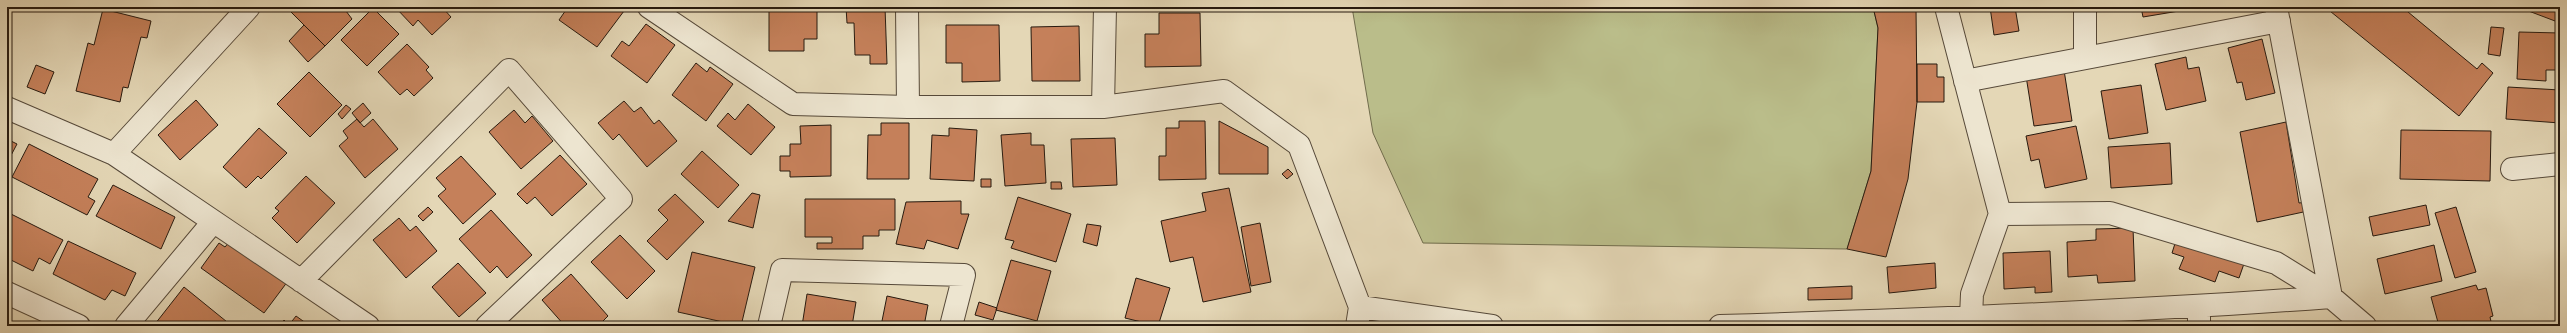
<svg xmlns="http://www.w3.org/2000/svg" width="2567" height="333" viewBox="0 0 2567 333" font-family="Vollkorn,serif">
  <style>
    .green { fill: #babd8a; stroke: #706c4c }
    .building { fill: #c5805a; stroke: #271a0f }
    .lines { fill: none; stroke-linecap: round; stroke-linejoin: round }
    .minor-casing { stroke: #564939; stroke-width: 24 }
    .minor { stroke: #ede5d0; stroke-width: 22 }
  </style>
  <rect width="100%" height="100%" fill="#e4d7b6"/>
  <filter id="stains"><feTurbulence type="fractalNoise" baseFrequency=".005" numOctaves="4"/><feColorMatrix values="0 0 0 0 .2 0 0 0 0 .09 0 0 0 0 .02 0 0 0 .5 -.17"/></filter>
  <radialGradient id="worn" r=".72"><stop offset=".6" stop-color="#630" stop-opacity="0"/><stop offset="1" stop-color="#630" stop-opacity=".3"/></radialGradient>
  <!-- green -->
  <path class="green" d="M1352 7H1873L1878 28 1871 171 1847 249 1423 243 1373 133Z"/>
  <!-- building -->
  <path class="building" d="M295 7H343L352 19 325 46 291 12Z
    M395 7H442L451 17 432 35 418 20 413 26Z
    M568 7H619L624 11 597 47 559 20Z
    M769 7H817V39H804V51H769Z
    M846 7H885L887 64H870V55H855L854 23H847Z
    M963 7H1002V10H963Z
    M1873 7H1920L1916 8 1917 102 1908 179 1886 257 1847 249 1871 171 1878 28Z
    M1990 7H2015L2019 31 1994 35Z
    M2141 7H2184L2185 10 2143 17Z
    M2325 7H2402L2477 69 2482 63 2493 73 2459 116Z
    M2518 7H2560L2555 21Z
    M373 8 399 34 367 66 341 40Z
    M103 9 151 21 147 38 141 37 128 88 123 87 120 102 76 91 88 43 94 45Z
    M1159 13H1200L1201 66 1145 67V34H1159Z
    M646 24 675 45 647 83 611 56 622 41 629 46Z
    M304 25 325 46 308 62 289 41Z
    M946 25H999L1000 81 962 82V63H946Z
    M1079 26 1080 81H1032L1031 27Z
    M2491 27 2504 28 2500 56 2488 54Z
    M2519 32 2560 33V70H2546V81L2517 79Z
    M2262 39 2275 93 2246 100 2242 82 2237 83 2228 48Z
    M407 44 429 67 426 70 433 78 414 96 407 89 400 95 378 72Z
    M2186 57 2188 69 2199 67 2206 101 2166 110 2155 64Z
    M696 63 707 72 710 67 733 84 706 121 672 95Z
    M1917 64H1937V77H1944V102H1917Z
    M36 65 54 72 45 94 27 87Z
    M2064 70 2072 121 2034 126 2026 76Z
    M309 72 342 105 310 137 277 104Z
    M2141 85 2148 133 2109 139 2101 91Z
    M2508 87 2560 90V123L2506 119Z
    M196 100 218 125 180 160 158 135Z
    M624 101 634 112 641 107 654 124 659 120 677 141 647 167 619 134 613 140 598 123Z
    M363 103 371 113 360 123 352 113Z
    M748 104 775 127 751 155 717 126 728 113 735 120Z
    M346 105 351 109 342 119 338 114Z
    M514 110 525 123 532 116 553 141 521 169 489 132Z
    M357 119 364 127 373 119 398 149 365 178 339 146 348 138 343 131Z
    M1179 121H1205L1206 179 1159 180V156H1166V128H1179Z
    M1219 121 1268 147V174H1219Z
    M2286 122 2299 203 2307 202 2308 211 2257 222 2240 132Z
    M881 123H909V179H867L868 135H881Z
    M831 125V176L790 177V171H780V156H790V144H801L800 126Z
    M2076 126 2087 179 2045 188 2039 159 2031 161 2026 136Z
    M259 128 287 153 261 179 258 176 246 188 223 167Z
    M949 128 977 130 974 181 930 179 932 135 949 136Z
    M2401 130 2491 131 2490 181 2400 179Z
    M1031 133V145H1044L1046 183 1005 186 1001 135Z
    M1115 138 1117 185 1073 187 1071 139Z
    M7 139 17 144 7 163Z
    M2170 143 2172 184 2111 188 2108 147Z
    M29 144 98 179 88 197 95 201 87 215 12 177Z
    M702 151 739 185 718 208 681 174Z
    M560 155 587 184 552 216 535 197 527 204 517 194Z
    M461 156 496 194 463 224 438 196 446 189 436 178Z
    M1288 169 1293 174 1287 179 1282 174Z
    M306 176 335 203 297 243 272 218 279 211 275 208Z
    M981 179H991V187H981Z
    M1051 182H1061L1062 189H1051Z
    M113 185 175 217 161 249 96 216Z
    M1229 188 1251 292 1203 302 1193 257 1170 262 1161 221 1206 211 1202 193Z
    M752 193 760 195 753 228 728 221Z
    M675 194 704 222 667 260 647 241 668 220 658 210Z
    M1018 197 1071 214 1056 262 1011 248 1014 241 1005 239Z
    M805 199H895V230H879V236H863V249H817V243H832V237H805Z
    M961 201V214H969L958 249 927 240 924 249 896 244 906 202Z
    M2426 205 2430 225 2373 236 2369 217Z
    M428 207 433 212 423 221 418 216Z
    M2456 207 2476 272 2455 278 2435 213Z
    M491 210 532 255 507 278 497 266 490 273 459 239Z
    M7 212 63 240 50 264 39 258 33 271 7 258Z
    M399 218 410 231 416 226 437 251 406 278 373 240Z
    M1260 223 1271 282 1251 286 1241 227Z
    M1087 224 1101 226 1097 246 1083 242Z
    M2133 228 2135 281 2098 283 2097 275 2068 277 2067 242 2096 240V229Z
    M2178 234 2246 258 2239 278 2219 271 2215 282 2179 269 2184 257 2172 253Z
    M620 235 655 271 627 299 591 262Z
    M231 240 288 281 264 313 201 268 219 243 225 247Z
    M68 241 136 273 125 296 112 290 105 300 53 274Z
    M2434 245 2442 281 2385 294 2377 259Z
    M2050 251 2052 292 2035 293V287L2004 289 2003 253Z
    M692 252 755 267 741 326 678 312Z
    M1011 260 1051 271 1037 321 996 310Z
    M458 263 486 293 459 317 432 287Z
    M1935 263 1936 288 1889 293 1887 267Z
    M571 274 608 316 598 326H565L542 300Z
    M1136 278 1170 288 1158 326 1125 318Z
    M2476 285 2478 290 2486 288 2493 316 2490 317 2492 326H2439L2431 297Z
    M1852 286V299L1808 300V288Z
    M184 287 232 326H157L155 324Z
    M807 294 856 302 852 326H802Z
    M887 296 928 305 924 326H881Z
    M979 302 997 308 993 320 975 315Z
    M296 316 310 326H280L284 320 289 325Z
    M641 322 657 326H640Z"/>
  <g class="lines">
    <!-- minor casing -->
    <g class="minor-casing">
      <path id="minor" d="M649 7 793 104 908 107H1103L1224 91 1299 145 1360 307 1357 326
        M907 7 908 107
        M1946 7 2000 214 1972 294 1971 317
        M2276 7 2331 297
        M2085 57V7
        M1965 81 2279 21
        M1103 107 1105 7
        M7 108 114 154 368 326
        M114 154 249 7
        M2512 169 2560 164
        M2000 214 2110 213 2276 263 2331 297 2365 326
        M301 281 509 70 621 199 487 326
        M7 293 79 326
        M1360 307 1492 326
        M2199 307V326
        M126 326 213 222
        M769 326 782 270 964 275 951 326
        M1720 326C1924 320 2128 312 2331 297"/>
    </g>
    <!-- minor -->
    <use href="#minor" class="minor"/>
  </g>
  <!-- margin -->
  <rect width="2567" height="333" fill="none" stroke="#e4d7b6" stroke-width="24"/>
  <rect x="8" y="8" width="2551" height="317" fill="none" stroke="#271a0f" stroke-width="2"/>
  <rect x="12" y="12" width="2543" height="309" fill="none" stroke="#271a0f"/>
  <rect width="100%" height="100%" filter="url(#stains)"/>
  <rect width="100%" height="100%" fill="url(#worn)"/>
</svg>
